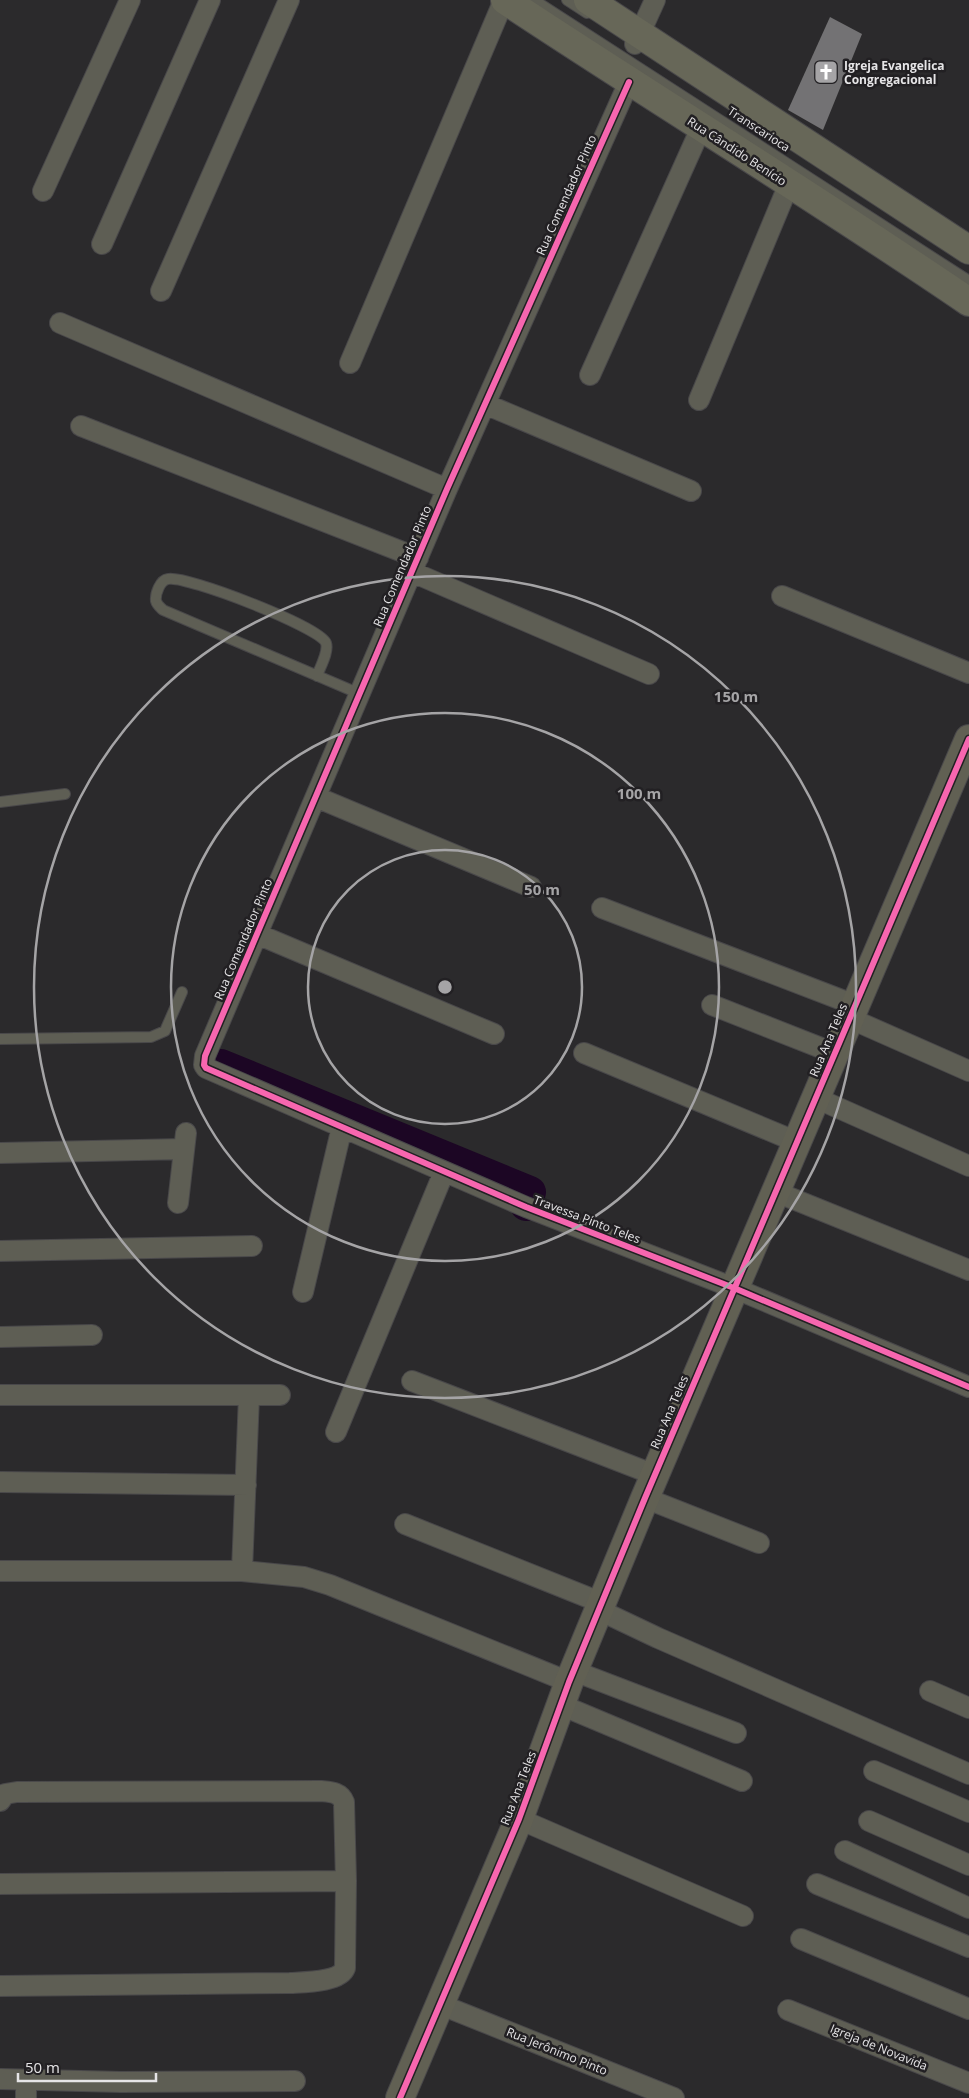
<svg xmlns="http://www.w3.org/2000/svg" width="969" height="2098" viewBox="0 0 969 2098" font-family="'Open Sans',sans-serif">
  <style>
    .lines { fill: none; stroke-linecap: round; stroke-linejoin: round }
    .river { stroke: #1c0624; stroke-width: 32 }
    .building { fill: #737274 }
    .lane-casing { stroke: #49484a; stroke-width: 12 }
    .street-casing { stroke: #49484a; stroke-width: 22 }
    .secondary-casing { stroke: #49484a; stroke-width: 30 }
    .primary-casing { stroke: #49484a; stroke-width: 30 }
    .lane { stroke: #5e5e54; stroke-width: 10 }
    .street { stroke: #5e5e54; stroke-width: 20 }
    .secondary { stroke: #616053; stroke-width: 28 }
    .primary { stroke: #676758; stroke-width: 28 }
    .cycleway-casing { stroke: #222023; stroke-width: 9 }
    .cycleway { stroke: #f766af; stroke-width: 6 }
    .ring { fill: none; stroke: #a5a4a6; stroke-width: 2.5 }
    .labels { text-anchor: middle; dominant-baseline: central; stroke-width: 5; stroke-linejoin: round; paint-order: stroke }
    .poi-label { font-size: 12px; font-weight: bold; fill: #e6e5e7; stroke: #222023; text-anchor: start }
    .street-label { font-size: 12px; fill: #e6e5e7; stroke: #222023 }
    .centre { fill: #a5a4a6; stroke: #222023; stroke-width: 2.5 }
    .ring-label { font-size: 15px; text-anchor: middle; font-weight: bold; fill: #a5a4a6; stroke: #222023; stroke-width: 5; stroke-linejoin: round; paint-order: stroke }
  </style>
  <rect width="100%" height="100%" fill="#2b2a2c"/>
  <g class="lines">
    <!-- river -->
    <path class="river" d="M221 1065 530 1192 526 1205"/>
  </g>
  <!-- building -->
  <path class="building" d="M830 17 862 34 823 130 788 110Z"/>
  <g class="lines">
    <!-- lane casing -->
    <g class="lane-casing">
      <path id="lane" d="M534 0 969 281
        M567 0 587 13
        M317 676C320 667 329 652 326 643 320 627 186 575 168 579 160 580 155 594 156 601 157 605 160 607 163 610 229 638 294 666 360 694
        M0 802 65 794
        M0 1039 151 1037 165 1031 182 992"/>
    </g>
    <!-- street casing -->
    <g class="street-casing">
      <path id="street" d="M635 44 655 0
        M629 82 447 489 205 1056 204 1065 206 1068 526 1207 734 1288 969 1387
        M43 191 130 0
        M102 244 210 0
        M161 291 289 0
        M60 323 447 489
        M350 363 504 0
        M590 375 701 128
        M699 400 789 184
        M485 404 691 491
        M81 426 418 558
        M412 572 649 674
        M782 596 969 673
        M316 797 531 887
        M602 908 855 1005
        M257 934 494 1034
        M712 1005 834 1053
        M849 1018 969 1071
        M584 1053 797 1142
        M816 1098 969 1166
        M0 1153 184 1149
        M776 1192 969 1270
        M178 1203 186 1133
        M0 1251 252 1246
        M303 1292 342 1127
        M0 1337 92 1335
        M412 1381 655 1475
        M0 1395H280
        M336 1432 444 1172
        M0 1482 246 1485
        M645 1498 759 1543
        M405 1524 602 1603
        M0 1571H242L304 1577 330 1585 569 1682
        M242 1571 249 1396
        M599 1610 658 1638 969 1774
        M574 1671 736 1733
        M930 1691 969 1708
        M561 1705 742 1781
        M874 1771 969 1812
        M0 1801 5 1794 17 1792 321 1791C331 1792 340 1792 344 1802L346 1881 345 1968C340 1982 304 1982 290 1983L0 1986
        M519 1819 743 1916
        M869 1821 969 1865
        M845 1851 969 1908
        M0 1884 346 1881
        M817 1884 969 1947
        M801 1939 969 2009
        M439 2004 674 2098
        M788 2010 969 2083
        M0 2079 121 2082 295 2081
        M26 2098V2080"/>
    </g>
    <!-- secondary casing -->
    <g class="secondary-casing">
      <path id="secondary" d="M400 2098 519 1819 569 1682 645 1498 969 739"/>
    </g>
    <!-- primary casing -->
    <g class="primary-casing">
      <path id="primary" d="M505 0C659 102 817 198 969 302
        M588 0 969 250"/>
    </g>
    <!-- lane -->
    <use href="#lane" class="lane"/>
    <!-- street -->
    <use href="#street" class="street"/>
    <!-- secondary -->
    <use href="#secondary" class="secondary"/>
    <!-- primary -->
    <use href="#primary" class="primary"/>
    <!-- cycleway casing -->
    <g class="cycleway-casing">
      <path id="cycleway" d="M629 82 447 489 205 1056 204 1065 206 1068 526 1207 734 1288 969 1387
        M400 2098 519 1819 569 1682 645 1498 969 739"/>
    </g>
    <!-- cycleway -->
    <use href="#cycleway" class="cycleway"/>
  </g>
  <!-- distance rings -->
  <g class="ring">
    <circle cx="445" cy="987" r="137"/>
    <circle cx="445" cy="987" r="274"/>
    <circle cx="445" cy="987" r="411"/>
  </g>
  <!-- icons -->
  <defs>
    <g id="church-square" transform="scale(1.25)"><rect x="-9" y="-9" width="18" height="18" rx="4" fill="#a5a4a6" stroke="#222023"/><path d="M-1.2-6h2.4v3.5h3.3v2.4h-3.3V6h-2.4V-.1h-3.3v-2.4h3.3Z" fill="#fff"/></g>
  </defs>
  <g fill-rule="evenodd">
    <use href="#church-square" x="826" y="72"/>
  </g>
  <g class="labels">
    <!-- poi labels -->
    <g class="poi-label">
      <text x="844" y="65">Igreja Evangelica<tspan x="844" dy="14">Congregacional</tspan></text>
    </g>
    <!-- street labels -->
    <g class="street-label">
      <text transform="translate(759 129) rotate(33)">Transcarioca</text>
      <text transform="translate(737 151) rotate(33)">Rua Cândido Benício</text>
      <text transform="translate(566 195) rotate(-66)">Rua Comendador Pinto</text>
      <text transform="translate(402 566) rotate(-67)">Rua Comendador Pinto</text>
      <text transform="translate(243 939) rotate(-67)">Rua Comendador Pinto</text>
      <text transform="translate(828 1040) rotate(-67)">Rua Ana Teles</text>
      <text transform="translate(587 1219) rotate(21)">Travessa Pinto Teles</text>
      <text transform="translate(669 1412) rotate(-67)">Rua Ana Teles</text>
      <text transform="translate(518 1788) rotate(-69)">Rua Ana Teles</text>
      <text transform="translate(879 2047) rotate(22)">Igreja de Novavida</text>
      <text transform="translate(557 2051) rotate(22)">Rua Jerônimo Pinto</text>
    </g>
  </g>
  <circle cx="445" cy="987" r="8" class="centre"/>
  <g class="ring-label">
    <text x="736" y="702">150 m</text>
    <text x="639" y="799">100 m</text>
    <text x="542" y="895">50 m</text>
  </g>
  <!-- scale -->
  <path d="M18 2073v8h138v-8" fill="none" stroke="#e6e5e7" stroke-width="2.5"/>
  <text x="25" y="2073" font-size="15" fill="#e6e5e7" stroke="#222023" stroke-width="4" paint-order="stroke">50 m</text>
</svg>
